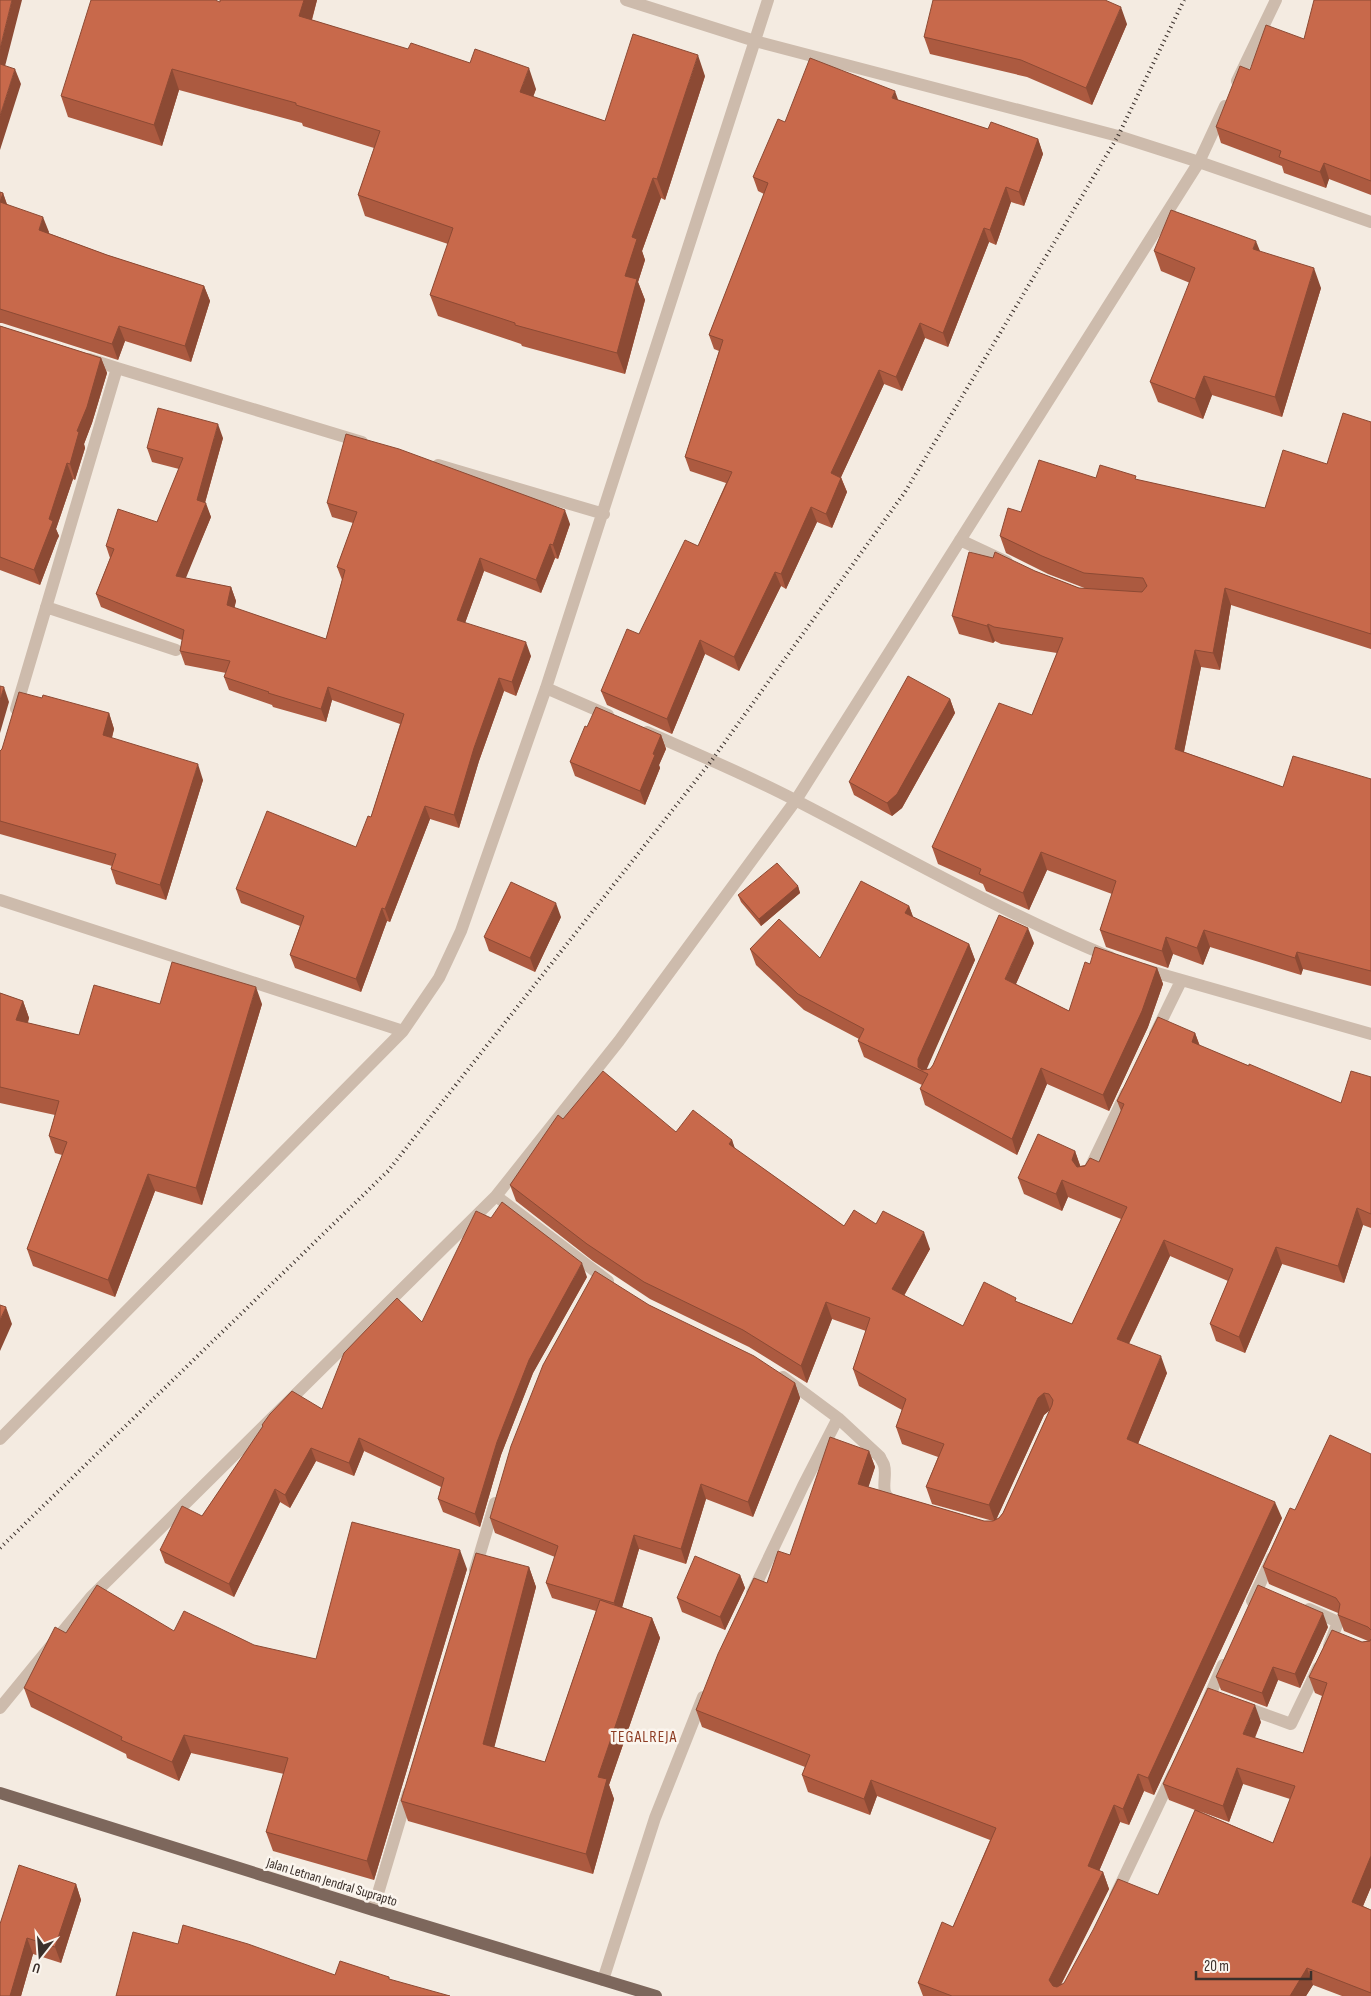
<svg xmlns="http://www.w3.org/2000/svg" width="1371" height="1996" viewBox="0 0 1371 1996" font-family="'Sofia Sans Condensed',sans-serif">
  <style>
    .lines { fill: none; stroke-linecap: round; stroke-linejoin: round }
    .minor { stroke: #cdbbac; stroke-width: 12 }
    .major { stroke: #7d675c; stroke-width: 12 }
    .rail { stroke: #3b302b; stroke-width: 4; stroke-dasharray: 1 4; stroke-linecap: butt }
    .wall { fill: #ac5a40; fill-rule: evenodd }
    .shaded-wall { fill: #8c4a34 }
    .building { fill: #c8694b; stroke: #8c4a34 }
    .labels { text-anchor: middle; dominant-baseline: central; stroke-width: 5; stroke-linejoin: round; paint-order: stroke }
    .street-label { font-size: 14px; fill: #3b302b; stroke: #fbf5ee }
    .quarter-label { font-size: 16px; letter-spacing: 1px; fill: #8c3b22; stroke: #fbf5ee }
  </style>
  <rect width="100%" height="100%" fill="#f4ebe1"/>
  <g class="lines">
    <!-- minor -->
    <path class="minor" d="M626 0 755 41 1118 136 1199 162 1371 222
      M1237 81 1276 0
      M117 368 362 442
      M438 465 604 514
      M960 540 1007 562
      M46 607 176 650
      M546 688 608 715
      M16 709 117 368 89 359
      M647 732C697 754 747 775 795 800 900 854 1001 912 1110 957
      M0 900 403 1031
      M1143 969 1371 1034
      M1155 1034 1181 981
      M1087 1174 1126 1093
      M496 1196 608 1281
      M783 1377 838 1418 880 1457C881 1460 883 1462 884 1465 888 1478 877 1496 895 1501
      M0 1439 403 1031 439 978 461 931 546 688 768 0
      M475 1570 495 1503
      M752 1593 803 1486 838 1418
      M1252 1601 1272 1558
      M1309 1609 1338 1622 1329 1646
      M1206 1704 1223 1665
      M1244 1707 1291 1724 1318 1668
      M0 1708 91 1597 496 1196 619 1041 796 800 1199 162 1225 106
      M1115 1896 1173 1774
      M373 1910 408 1793
      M603 1980 655 1818 703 1697"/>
    <!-- major -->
    <path class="major" d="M0 1793 373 1910 656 1996"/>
    <!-- rail -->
    <path class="rail" d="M0 1548 388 1171 712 760 905 492 1118 136 1184 0"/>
  </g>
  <!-- wall -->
  <path class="wall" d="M220 0H317L312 20 536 89 533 97 605 121 705 76 665 200 661 198 642 251 645 260 638 282 645 300 625 374 522 346 521 344 438 316 430 295 448 244 365 216 358 195 374 148 303 126 302 123 179 90 162 146 68 117 61 96 220 2Z
    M1371 0V195L1329 179 1326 188 1284 173 1282 166 1221 143 1216 127 1250 70Z
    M1127 24 1092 105 1027 77 930 54 924 37Z
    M898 100 988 129 1038 139 1043 154 1024 206 1011 202 996 245 989 242 948 347 925 338 902 391 884 384 841 477 847 492 832 528 817 522 786 589 781 586 739 671 705 654 672 734 607 705 601 691 639 634 698 546 726 483 690 471 685 457 719 351 714 349 709 335 764 194 758 191 753 177 785 122Z
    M0 192 3 193 7 204 49 232 48 233 107 255 204 286 210 301 191 362 125 341 118 360 2 323H0Z
    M1154 251 1260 252 1321 288 1282 417 1212 395 1203 419 1158 402 1150 382 1190 283 1161 271Z
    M0 326 101 358 107 373 92 423 84 444 85 448 75 480 73 479 56 529 59 536 57 540 40 585 0 570Z
    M1371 422V649L1231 605 1220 670 1201 667 1184 752 1283 787 1371 779V986L1303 969 1301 975 1210 947 1203 965 1173 954 1168 968 1106 947 1100 930 1112 894 1047 870 1029 910 986 891 983 884 938 864 932 847 1032 715 1057 653 1001 644 995 641 993 643 959 634 952 616 1035 571 1079 588 1087 589 1048 574 1006 553 1000 536 1021 512 1096 478 1138 480 1265 508 1327 464Z
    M223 438 205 503 211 517 185 578 231 587 236 601 234 608 326 639 342 580 337 567 353 523 332 517 327 503 570 524 558 559 555 558 541 593 484 571 465 623 531 656 516 696 504 691 479 761 459 828 430 819 390 922 387 921 361 992 295 968 290 955 300 926 241 903 236 889 356 847 371 817 400 724 332 700 326 722 273 707 272 705 229 690 224 677 226 673 185 665 180 651 182 640 101 607 96 594 110 558 106 546 157 522 179 469 152 462 147 448Z
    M42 698 109 713 114 729 112 738 203 780 166 900 116 884 111 869 112 866 0 834V751Z
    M950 699 955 713 902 808 892 816 854 795 849 782Z
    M587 727 661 735 666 749 659 765 660 768 645 805 575 776 570 762Z
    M798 886 800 893 761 926 741 902 738 895Z
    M909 906 913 917 969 944 975 960 926 1069H930L1034 943 1016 984 1069 1011 1090 964 1157 968 1163 984 1148 1027 1109 1111 1047 1084 1017 1155 925 1105 920 1089 922 1085 864 1057 858 1041 859 1039 804 1010 756 965 750 949 820 958Z
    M561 917 535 972 489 951 484 937Z
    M0 993 23 1001 29 1018 28 1023 79 1035 160 1004H262L202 1205 155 1191 115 1297 33 1266 27 1249 62 1155 55 1153 49 1136 55 1115 0 1103Z
    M1195 1033 1200 1046 1341 1103 1371 1077V1228L1363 1225 1344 1283 1282 1264 1245 1353 1216 1341 1210 1324 1228 1281 1170 1256 1129 1344 1167 1373 1138 1444 1282 1518 1154 1795 1144 1791 1129 1825 1120 1822 1099 1871 1103 1872 1109 1889 1061 1985 1064 1983 1158 1895 1195 1810 1169 1800 1163 1784 1261 1722 1255 1738 1303 1753 1322 1696 1315 1693 1309 1677 1362 1642 1368 1641 1344 1631 1338 1615V1613L1269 1584 1263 1567 1295 1510 1371 1454V1887L1363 1906 1371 1910V1996H1342L1313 1985 1306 1996H923L918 1983 953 1927 990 1840 877 1796 870 1815 808 1792 802 1775 805 1767 702 1727 696 1710 767 1583 790 1555 869 1451 875 1467 868 1487 984 1521H993L932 1504 926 1487 938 1457 902 1444 896 1427 902 1410 859 1386 853 1369 866 1331 832 1319 807 1383 749 1347 650 1299 593 1261 516 1201 510 1185 563 1119 676 1132 732 1140 734 1148 844 1226 876 1224 930 1249 904 1296 963 1326 1018 1302 1072 1324 1121 1219 1068 1197 1062 1211 1024 1194 1018 1178 1075 1151 1080 1166 1099 1162 1121 1111 1117 1101ZM1050 1410 1003 1513 999 1518 996 1520 1044 1415ZM1243 1784 1290 1799 1273 1843 1199 1811 1229 1822Z
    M587 1277 533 1373 501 1455 480 1527 443 1512 438 1499 441 1487 364 1451 354 1476 316 1461 290 1508 280 1502 234 1597 165 1563 160 1550 202 1516 263 1427 262 1425 322 1409 422 1322Z
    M649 1305 795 1383 800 1398 753 1517 706 1499 686 1564 639 1549 622 1607 652 1618 660 1638 609 1785 614 1799 593 1874 408 1821 401 1801 529 1567 536 1587 494 1747 545 1762 596 1611 552 1598 546 1583 555 1557 495 1533 490 1518Z
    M467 1569 374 1880 273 1851 266 1832 284 1774 191 1753 179 1781 127 1758 126 1754 31 1707 24 1688 66 1633 174 1631 316 1659Z
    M740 1575 745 1588 725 1630 682 1612 677 1598Z
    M1328 1627 1300 1688 1278 1680 1267 1707 1221 1690 1216 1677Z
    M76 1884 81 1900 61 1963 33 1954 21 1996H0V1924Z"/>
  <!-- shaded-wall -->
  <path class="shaded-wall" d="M12 0H22L2 78 0 73V49Z
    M304 0H317L307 37 299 16Z
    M1121 7 1127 24 1092 105 1086 88Z
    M698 55 705 76 665 200 657 179Z
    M529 68 536 89 527 113 520 92Z
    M15 69 21 84 0 150V116Z
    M172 69 179 90 162 146 154 125Z
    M895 91 900 105 892 98Z
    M1038 139 1043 154 1024 206 1019 192Z
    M1324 163 1329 179 1326 188 1320 172Z
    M653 178 661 198 642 251 645 260 638 282 645 300 625 374 617 353 625 276 632 237Z
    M1006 187 1011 202 996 245 990 230Z
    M3 193 8 208 0 202Z
    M43 217 49 232 45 245 39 230Z
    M984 228 989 242 948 347 943 333Z
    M1256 241 1264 261 1253 249Z
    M1314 268 1321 288 1282 417 1275 397Z
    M204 286 210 301 191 362 185 346Z
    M920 323 925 338 902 391 896 377Z
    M119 326 125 341 118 360 112 344Z
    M101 358 107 373 92 423 84 444 85 448 75 480 70 464 77 431Z
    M879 370 884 384 836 488 831 473Z
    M1204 376 1212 395 1203 419 1195 399Z
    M218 424 223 438 202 513 197 500Z
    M67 463 73 479 56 529 59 536 57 540 40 585 34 570 49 519Z
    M841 478 847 492 832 528 826 514Z
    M206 503 211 517 181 590 176 576Z
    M811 507 817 522 786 589 781 574Z
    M565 510 570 524 558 559 553 545Z
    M550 544 555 558 541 593 536 580Z
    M480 558 484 571 461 634 457 620Z
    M775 572 781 586 739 671 734 657Z
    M231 587 236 601 232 619 227 605Z
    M1225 588 1231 605 1220 670 1213 653Z
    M988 624 995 641 993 643 987 626Z
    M700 640 705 654 672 734 667 719Z
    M526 642 531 656 516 696 512 682Z
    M1195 650 1201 667 1181 766 1175 749Z
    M499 678 504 691 479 761 459 828 454 815 474 748Z
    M4 687 9 702 0 733V700Z
    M328 687 332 700 326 722 321 709Z
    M950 699 955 713 902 808 892 816 887 803Z
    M109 713 114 729 108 751 103 735Z
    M661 735 666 749 659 765 660 768 645 805 640 791 653 754Z
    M198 764 203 780 166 900 160 885Z
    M425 806 430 819 390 922 385 909Z
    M1041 852 1047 870 1029 910 1023 893Z
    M798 886 800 893 761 926 759 919Z
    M556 903 561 917 535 972 530 958Z
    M909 906 915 922 905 913Z
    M382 908 387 921 361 992 356 979Z
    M1028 928 1034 943 1011 995 1005 979Z
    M1204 930 1210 947 1203 965 1197 948Z
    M1166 937 1173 954 1168 968 1162 951Z
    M969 944 975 960 925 1073 918 1067V1059Z
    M1297 952 1303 969 1301 975 1295 958Z
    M1157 968 1163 984 1148 1027 1109 1111 1103 1095Z
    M256 987 262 1004 202 1205 196 1188Z
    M23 1001 29 1018 22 1038 16 1020Z
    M1195 1033 1201 1050 1192 1042Z
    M1041 1068 1047 1084 1017 1155 1012 1139Z
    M732 1140 738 1157 729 1144Z
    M1075 1151 1081 1168 1078 1177 1072 1160Z
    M148 1174 155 1191 115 1297 108 1280Z
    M1062 1180 1068 1197 1062 1211 1056 1194Z
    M1357 1208 1363 1225 1344 1283 1338 1266Z
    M924 1232 930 1249 898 1306 892 1289Z
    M1164 1240 1170 1256 1123 1356 1117 1339Z
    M1276 1247 1282 1264 1245 1353 1239 1337Z
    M582 1263 587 1277 533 1373 501 1455 480 1527 475 1514 497 1442 529 1360Z
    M826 1302 832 1319 807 1383 801 1366Z
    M6 1307 12 1324 0 1351V1320Z
    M1161 1356 1167 1373 1133 1456 1127 1439Z
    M795 1383 800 1398 753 1517 748 1502Z
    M1044 1393 1050 1410 1044 1415 995 1522 989 1505 1038 1398Z
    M359 1438 364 1451 354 1476 349 1463Z
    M311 1448 316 1461 290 1508 285 1495Z
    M869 1451 875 1467 864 1501 858 1484Z
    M701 1484 706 1499 686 1564 681 1549Z
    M275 1489 280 1502 234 1597 229 1584Z
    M1275 1502 1282 1518 1154 1795 1148 1778Z
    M634 1535 639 1549 619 1618 614 1603Z
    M460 1550 467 1569 374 1880 367 1861Z
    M529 1567 536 1587 490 1764 483 1744Z
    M740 1575 745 1588 725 1630 720 1617Z
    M1323 1613 1328 1627 1300 1688 1295 1674Z
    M652 1618 660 1638 609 1785 614 1799 593 1874 586 1854 598 1777Z
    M1273 1667 1278 1680 1267 1707 1262 1693Z
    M1255 1705 1261 1722 1249 1751 1243 1734Z
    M184 1735 191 1753 179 1781 172 1762Z
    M1237 1768 1243 1784 1229 1822 1223 1806Z
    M1138 1774 1144 1791 1129 1825 1123 1809Z
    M871 1780 877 1796 870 1815 864 1799Z
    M1114 1805 1120 1822 1094 1883 1088 1866Z
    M1371 1856V1887L1358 1918 1352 1902Z
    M1103 1872 1109 1889 1055 1996 1049 1980Z
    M76 1884 81 1900 61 1963 55 1947Z
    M27 1938 33 1954 21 1996H10Z
    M1307 1968 1313 1985 1306 1996H1290Z"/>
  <!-- building -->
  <path class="building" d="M0 0H12L0 49Z
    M91 0H215L220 2V0H304L299 16 408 49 411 43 470 63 475 49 529 68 520 92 605 121 633 34 698 55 657 179 653 178 632 237 637 239 625 276 637 279 617 353 515 325V323L430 295 453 228 358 195 380 131 296 105V103L172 69 154 125 61 96Z
    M933 0H1105L1121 7 1086 88 1021 60 924 37Z
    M1314 0H1371V181L1324 163 1320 172 1279 157 1281 151 1216 127 1240 66 1250 70 1266 25 1304 39Z
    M810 58 895 91 892 98 988 129 991 122 1038 139 1019 192 1006 187 990 230 984 228 943 333 920 323 896 377 879 370 831 473 841 478 826 514 811 507 781 574 775 572 734 657 700 640 667 719 601 691 627 629 639 634 685 540 698 546 732 472 685 457 723 340 709 335 768 183 753 177 778 119 785 122Z
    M0 64 15 69 0 116Z
    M0 192 3 193 0 202Z
    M0 202 43 217 39 230 107 255 204 286 185 346 119 326 112 344 0 309Z
    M1171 210 1256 241 1253 249 1314 268 1275 397 1204 376 1195 399 1150 382 1195 268 1154 251Z
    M0 326 101 358 87 407 77 431 79 432 70 464 67 463 49 519 53 521 52 524 34 570 0 557Z
    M158 408 218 424 197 500 206 503 176 576 231 587 227 605 326 639 345 570 337 567 357 512 327 503 346 434 399 449 565 510 553 545 550 544 536 580 480 558 457 620 526 642 512 682 499 678 474 748 454 815 425 806 385 909 382 908 356 979 290 955 304 916 236 889 267 811 356 847 368 816 371 817 404 714 328 687 321 709 268 693 269 692 224 677 230 661 180 651 184 630 96 594 114 549 106 546 118 509 157 522 183 458 147 448Z
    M1343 413 1371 422V634L1225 588 1213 653 1195 650 1175 749 1283 787 1293 756 1371 779V971L1297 952 1295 958 1204 930 1197 948 1166 937 1162 951 1100 930 1116 881 1041 852 1023 893 979 874 981 869 932 847 999 703 1032 715 1063 638 994 627 988 624 987 626 952 616 969 552 993 558 995 552 1035 571 1079 588 1142 592 1147 586 1143 578 1084 573 1042 556 1000 536 1008 508 1021 512 1039 460 1096 478 1100 465 1136 476 1135 479 1265 508 1283 450 1327 464Z
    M908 676 950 699 897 794 887 803 849 782Z
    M0 686 4 687 0 700Z
    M19 692 42 698 43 695 109 713 103 735 198 764 160 885 111 869 116 854 0 821V751L2 749Z
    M596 707 661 735 653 754 655 755 640 791 570 762 585 726 587 727Z
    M777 863 798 886 759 919 738 895Z
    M861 881 909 906 905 913 969 944 918 1059V1067L922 1070 930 1069 933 1065 999 915 1028 928 1005 979 1069 1011 1085 962 1090 964 1095 947 1157 968 1142 1011 1103 1095 1041 1068 1012 1139 920 1089 928 1074 858 1041 864 1029 798 994 750 949 779 919 820 958Z
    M511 882 556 903 530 958 484 937Z
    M172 962 256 987 196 1188 148 1174 108 1280 27 1249 67 1142 49 1136 59 1101 0 1087V993L23 1001 16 1020 79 1035 94 985 160 1004Z
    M1158 1017 1195 1033 1192 1042 1249 1066V1064L1341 1103 1351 1071 1371 1077V1214L1357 1208 1338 1266 1276 1247 1239 1337 1210 1324 1233 1269 1164 1240 1117 1339 1161 1356 1127 1439 1275 1502 1148 1778 1138 1774 1123 1809 1114 1805 1088 1866 1103 1872 1049 1980 1053 1986 1057 1987 1064 1983 1093 1930 1118 1879 1158 1895 1195 1810 1273 1843 1295 1786 1237 1768 1223 1806 1163 1784 1208 1688 1255 1705 1243 1734 1303 1753 1327 1683 1309 1677 1332 1630 1362 1642 1370 1641 1371 1639V1856L1352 1902 1371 1910V1993L1307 1968 1290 1996H952L918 1983 942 1922 953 1927 996 1828 871 1780 864 1799 802 1775 810 1755 696 1710 718 1654 754 1578 767 1583 778 1551 790 1555 830 1437 869 1451 858 1484 984 1521H993L999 1518 1003 1513 1052 1405 1053 1400 1049 1394 1044 1393 1038 1398 989 1505 926 1487 944 1444 896 1427 906 1399 853 1369 870 1318 826 1302 801 1366 743 1330 644 1282 587 1244 510 1185 558 1115 563 1119 603 1071 676 1132 693 1110 732 1140 729 1144 844 1226 854 1210 876 1224 883 1211 924 1232 892 1289 963 1326 984 1282 1016 1298 1015 1301 1072 1324 1127 1207 1062 1180 1056 1194 1018 1178 1038 1134 1075 1151 1072 1160 1077 1167 1085 1166 1090 1158 1099 1162 1124 1104 1117 1101Z
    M502 1202 582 1263 529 1360 497 1442 475 1514 438 1499 444 1478 359 1438 349 1463 311 1448 285 1495 275 1489 229 1584 160 1550 182 1506 202 1516 263 1426 262 1425 270 1414 292 1391 322 1409 344 1353 397 1298 422 1322 476 1211 491 1218Z
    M595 1271 649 1305 754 1356 795 1383 748 1502 701 1484 681 1549 634 1535 614 1603 546 1583 558 1546 490 1518 511 1446 543 1365Z
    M0 1305 6 1307 0 1320Z
    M1330 1435 1371 1454V1630L1368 1627 1338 1615 1340 1604 1336 1598 1263 1567 1290 1508 1295 1510Z
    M352 1522 460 1550 367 1861 266 1832 288 1758 184 1735 172 1762 121 1740 122 1737 24 1688 55 1627 66 1633 97 1585 174 1631 184 1611 254 1645 316 1659Z
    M476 1553 529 1567 483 1744 545 1762 600 1600 652 1618 598 1777 607 1779 586 1854 401 1801Z
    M695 1556 740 1575 720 1617 677 1598Z
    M1258 1585 1323 1613 1295 1674 1273 1667 1262 1693 1216 1677Z
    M19 1865 76 1884 55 1947 27 1938 10 1996H0V1924Z
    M183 1925 248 1944 335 1975 340 1961 389 1977V1979L450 1996H116L133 1932 178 1944Z"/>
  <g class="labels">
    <!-- street labels -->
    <g class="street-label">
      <text transform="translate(332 1882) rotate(17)">Jalan Letnan Jendral Suprapto</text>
    </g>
    <!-- quarter labels -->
    <g class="quarter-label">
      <text x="644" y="1737">TEGALREJA</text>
    </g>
  </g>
  <!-- north arrow -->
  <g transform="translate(40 1956) rotate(197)" stroke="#fbf5ee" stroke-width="4" paint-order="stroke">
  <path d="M0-4L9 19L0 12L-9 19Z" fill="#3b302b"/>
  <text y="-8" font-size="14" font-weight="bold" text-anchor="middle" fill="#3b302b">U</text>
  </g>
  <!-- scale -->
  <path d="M1196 1971v8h115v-8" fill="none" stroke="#3b302b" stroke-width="2.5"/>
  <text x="1204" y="1971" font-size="15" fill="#3b302b" stroke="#fbf5ee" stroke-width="4" paint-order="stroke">20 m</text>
</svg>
